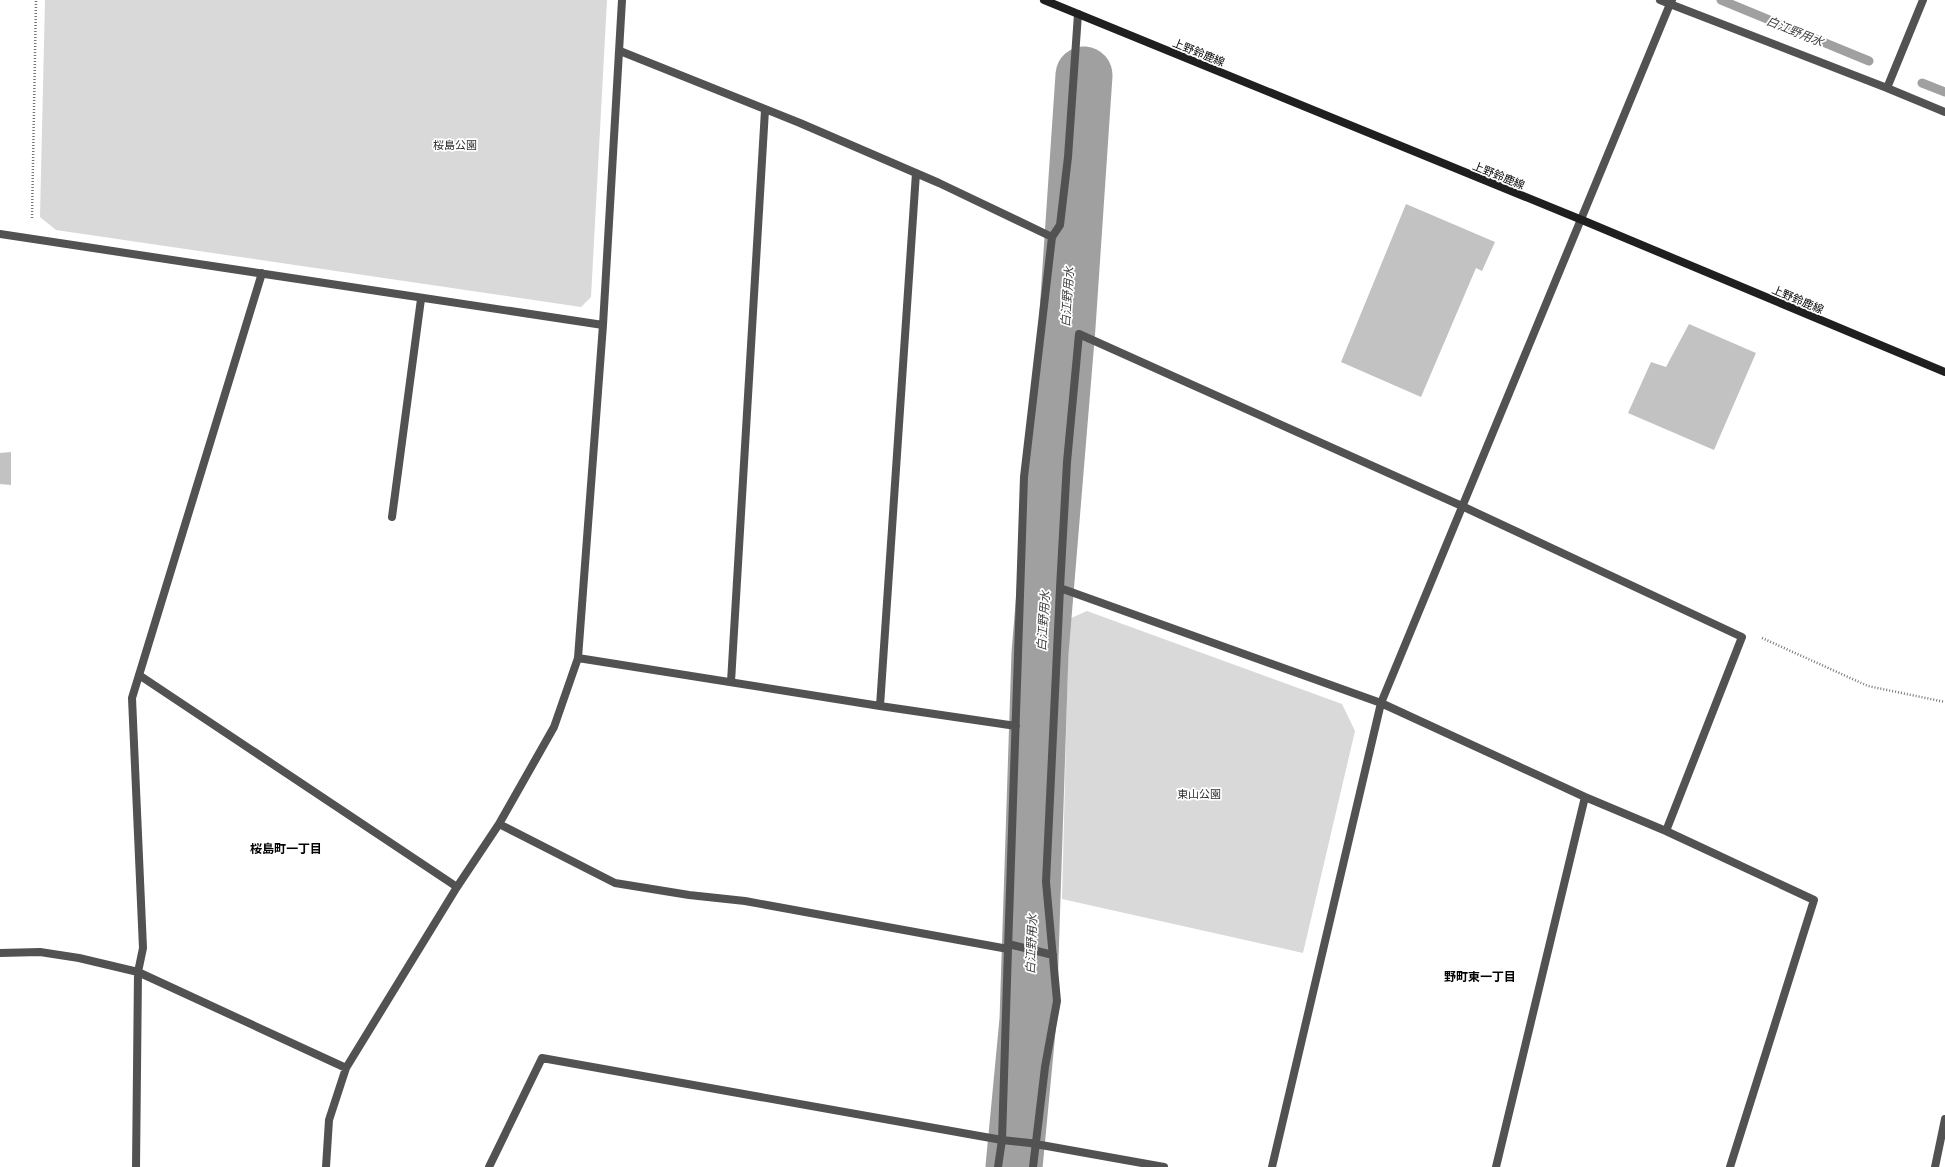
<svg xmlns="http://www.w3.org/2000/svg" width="1945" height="1167" viewBox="0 0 1945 1167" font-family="Lato,'Noto Sans JP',sans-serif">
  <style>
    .green { fill: #d9d9d9 }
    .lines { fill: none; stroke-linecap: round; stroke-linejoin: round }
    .stream { stroke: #a0a0a0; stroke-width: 9 }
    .river { stroke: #a0a0a0; stroke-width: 57 }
    .building { fill: #c2c2c2 }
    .path { stroke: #747474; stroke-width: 2.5; stroke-dasharray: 1 2; stroke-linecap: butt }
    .lane { stroke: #525252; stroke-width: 8 }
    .street { stroke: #525252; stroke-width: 8 }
    .secondary { stroke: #1f1f1f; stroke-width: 8 }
    .labels { text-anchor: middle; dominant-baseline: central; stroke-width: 3.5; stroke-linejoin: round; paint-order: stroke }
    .street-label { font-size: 11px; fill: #000; stroke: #fff }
    .park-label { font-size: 11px; fill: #303030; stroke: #fff }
    .water-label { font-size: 12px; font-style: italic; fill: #414141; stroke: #fff }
    .neighbourhood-label { font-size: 12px; font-weight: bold; fill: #000; stroke: #fff }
  </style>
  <rect width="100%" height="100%" fill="#fff"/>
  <!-- green -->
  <path class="green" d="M45 0H607L591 297 581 307 56 230 40 217Z
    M1087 611 1342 704 1355 731 1303 953 1062 899 1069 619Z"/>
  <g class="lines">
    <!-- stream -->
    <path class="stream" d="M1721 0 1869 61
      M1922 83 1945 92"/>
    <!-- river -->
    <path class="river" d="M1014 1167 1028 1020 1040 653 1067 327 1084 75"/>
  </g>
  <!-- building -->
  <path class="building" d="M1406 204 1495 242 1482 271 1476 268 1421 397 1341 362Z
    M1689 324 1756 353 1714 450 1628 413 1651 362 1666 367Z
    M11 452V485L0 484V453Z"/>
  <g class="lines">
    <!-- path -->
    <path class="path" d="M32 218 36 0
      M1762 638 1868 686 1945 702"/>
    <!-- lane -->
    <path class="lane" d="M1052 237 1060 225 1068 157 1078 14"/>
    <!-- street -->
    <path class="street" d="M622 0 603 325 578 658 880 706 1016 726
      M1660 0 1670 4 1381 703 1585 797 1666 831 1814 900 1730 1167
      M1672 0 1670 4 1887 88 1945 112
      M1887 88 1923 0
      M0 234 603 325
      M392 517 421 299
      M1060 588 1067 462 1079 334 1464 507 1742 637 1666 831
      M139 675 457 887
      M731 682 765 110
      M880 706 916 173
      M499 824 615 883 689 895 745 901 1008 949 1024 477 1052 237 939 183 800 123 620 51
      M1008 944 1053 955
      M1008 949 1002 1140 1030 1143 1164 1167
      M0 953 40 952 79 958 138 972 346 1068
      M136 1167 138 972 143 948 132 698 262 273
      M326 1167 329 1120 346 1068 457 887 499 824 554 727 578 658
      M489 1167 542 1058 1002 1140 998 1167
      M1033 1167 1045 1067 1057 1001 1046 882 1060 588 1381 703 1272 1167
      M1496 1167 1585 797
      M1935 1167 1945 1119"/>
    <!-- secondary -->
    <path class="secondary" d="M1044 0 1582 220 1945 372"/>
  </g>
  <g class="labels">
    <!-- street labels -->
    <g class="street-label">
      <text transform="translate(1199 52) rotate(22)">上野鈴鹿線</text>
      <text transform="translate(1499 175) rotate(22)">上野鈴鹿線</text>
      <text transform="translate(1798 299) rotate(23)">上野鈴鹿線</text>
    </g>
    <!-- park labels -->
    <g class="park-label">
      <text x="455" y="144">桜島公園</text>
      <text x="1199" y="793">東山公園</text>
    </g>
    <!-- water labels -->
    <g class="water-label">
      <text transform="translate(1795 31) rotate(22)">白江野用水</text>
      <text transform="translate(1067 297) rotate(-86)">白江野用水</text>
      <text transform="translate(1043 621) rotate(-86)">白江野用水</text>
      <text transform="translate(1031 944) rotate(-88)">白江野用水</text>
    </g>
    <!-- neighbourhood labels -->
    <g class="neighbourhood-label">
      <text x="286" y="848">桜島町一丁目</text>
      <text x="1480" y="976">野町東一丁目</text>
    </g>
  </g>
</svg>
